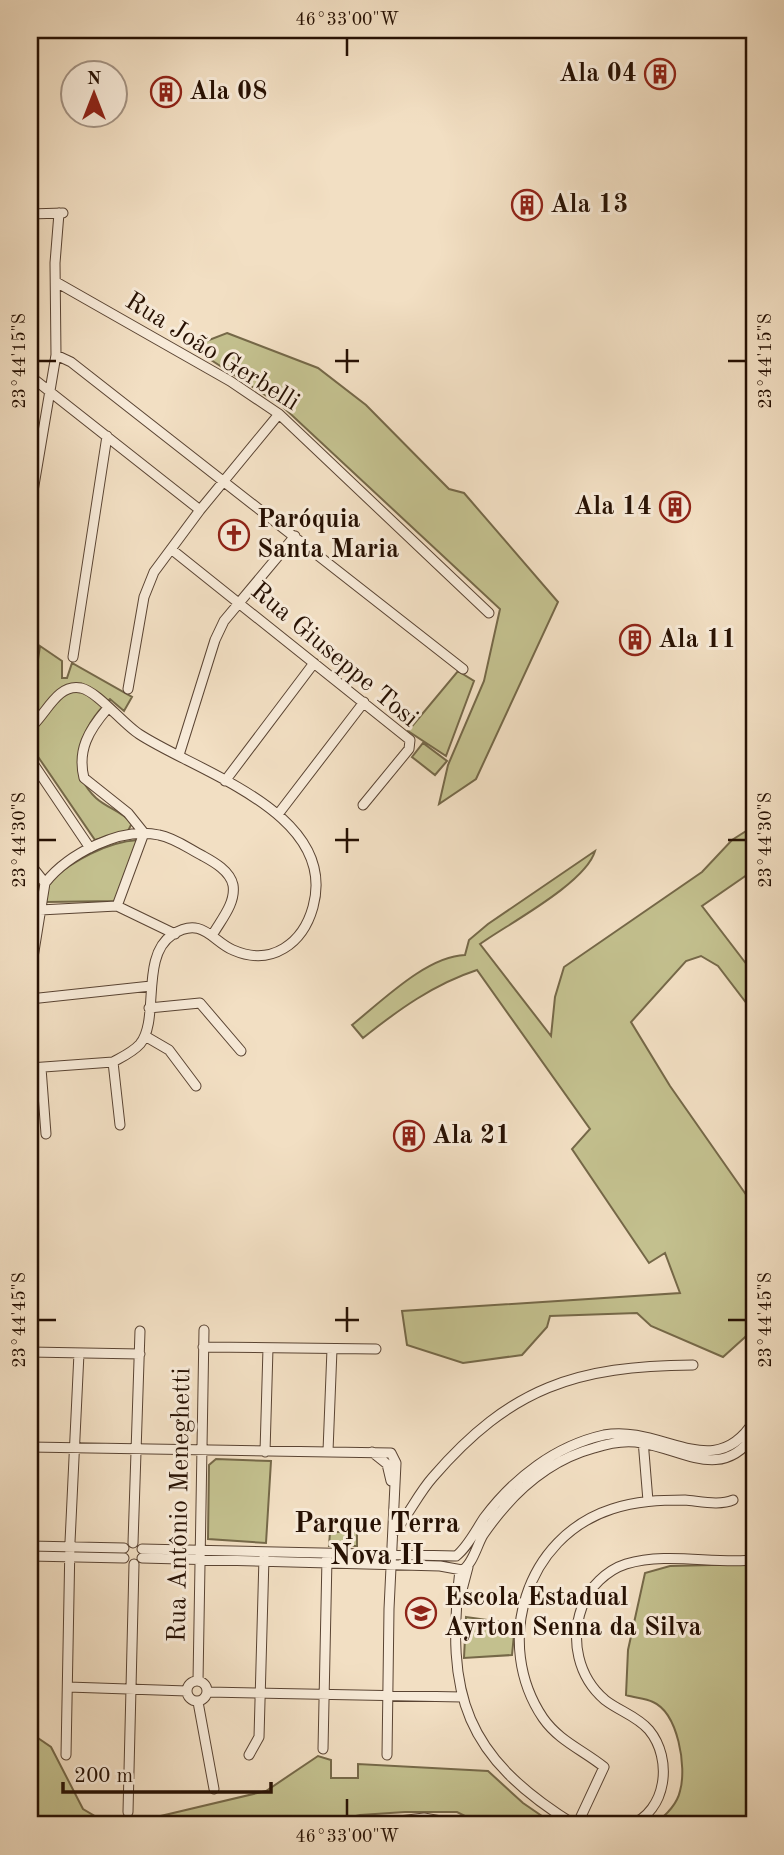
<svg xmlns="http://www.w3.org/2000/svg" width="784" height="1855" viewBox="0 0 784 1855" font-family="'Old Standard TT',serif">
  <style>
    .green { fill: #c3c08e; stroke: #756848; stroke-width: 2 }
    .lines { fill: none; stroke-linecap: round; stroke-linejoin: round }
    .minor-casing { stroke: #5a4433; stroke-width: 11 }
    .minor { stroke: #f7ead8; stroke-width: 9 }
    .ticks { fill: none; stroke: #271103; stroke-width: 2.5 }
    .labels { text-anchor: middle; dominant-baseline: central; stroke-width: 6; stroke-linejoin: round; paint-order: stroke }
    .poi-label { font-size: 26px; font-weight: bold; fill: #271103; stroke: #f7ead8; text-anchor: start }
    .street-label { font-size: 26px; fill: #271103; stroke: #f7ead8 }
    .neighbourhood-label { font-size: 28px; font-weight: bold; fill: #271103; stroke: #f7ead8 }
    .neatline { fill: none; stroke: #271103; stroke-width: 2.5 }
    .ticks-label { font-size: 18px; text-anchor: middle; fill: #271103 }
  </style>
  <rect width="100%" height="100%" fill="#f2dfc3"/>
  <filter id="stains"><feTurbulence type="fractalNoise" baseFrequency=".00286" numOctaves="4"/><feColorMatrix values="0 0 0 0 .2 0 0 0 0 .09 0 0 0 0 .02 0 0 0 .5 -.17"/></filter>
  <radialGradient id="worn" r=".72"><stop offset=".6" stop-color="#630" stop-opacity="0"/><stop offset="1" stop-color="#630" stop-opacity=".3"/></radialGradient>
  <!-- green -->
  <path class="green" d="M227 333 318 368 366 405 449 489 464 493 558 602 476 779 439 804 448 765 484 681 500 609 282 406 191 347Z
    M40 646 62 661V678H67L72 663 132 697 124 711 110 699C83 725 63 767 96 798 107 808 121 811 132 823L128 831 95 840 30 745V711Z
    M458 671 474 681 446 756 408 731Z
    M423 743 447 761 435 775 412 757Z
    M754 826V870L702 906 754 974V1013L718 966 701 956 686 961 631 1022 670 1086 754 1206V1329L723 1357 651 1326 637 1313 550 1316 547 1327 522 1355 463 1363 407 1345 402 1311 680 1293 665 1253 649 1263 572 1149 590 1129 477 970C434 984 398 1010 363 1038L352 1025C382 1001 427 956 465 955L469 940 488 924 595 851C586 883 508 924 480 944L551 1036 555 997 564 967 702 872 732 840Z
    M138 840 115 901 46 902 49 881C73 861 106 842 138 840Z
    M216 1459 271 1461 266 1543 208 1539 209 1465Z
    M330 1532H357V1546H329Z
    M754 1564V1825H653C664 1817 677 1805 680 1791 687 1767 678 1713 653 1702 645 1698 635 1698 626 1695L628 1650 645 1573 670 1566Z
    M466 1617 515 1624 512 1655 464 1658Z
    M30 1658 33 1659 35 1736 51 1747 83 1809 100 1819 131 1823 266 1791 318 1756 331 1760V1778H358V1764L488 1771 523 1803 555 1825H483L457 1812H405L360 1815 316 1825H30Z"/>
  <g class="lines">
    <!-- minor casing -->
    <g class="minor-casing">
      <path id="minor" d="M30 214 63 213
        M56 282 230 381 279 414 489 613
        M56 355 71 362 463 669
        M30 376 200 510
        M30 509 56 355 55 263 59 213
        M171 549 410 740 409 749 363 805
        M73 657 107 436
        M128 689 144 597 154 572 200 510 279 414
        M107 709C89 730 77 750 84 778L128 813 144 833
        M30 728C46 715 57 683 81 688 98 692 123 724 139 734 197 772 339 813 313 907 303 943 272 967 233 950 213 942 202 915 172 935 140 956 160 1020 140 1044 133 1052 122 1057 113 1062L30 1068
        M179 755 215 640 224 621 295 536
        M30 759 90 848
        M225 781 314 663
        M279 813 364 702
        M30 864 45 883
        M117 906 144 833
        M40 910 117 906 175 934
        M30 976 45 883C68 854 121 826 159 835 175 838 189 849 203 856 214 862 230 871 233 885 236 903 221 920 213 934
        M30 999 151 986
        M149 1008 200 1003 241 1051
        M145 1036 169 1050 196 1086
        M113 1062 120 1125
        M41 1068 46 1134
        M203 1347 376 1349
        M30 1352 140 1354
        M643 1440 648 1501
        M30 1447 391 1453 396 1463 389 1609 387 1755
        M328 1451 332 1349
        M265 1452 268 1348
        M372 1452 387 1464 391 1481
        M393 1533C408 1517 417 1495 433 1477 511 1387 576 1366 693 1365
        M133 1543 140 1331
        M30 1546 124 1548
        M142 1549 456 1556
        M30 1556 124 1558
        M456 1556C467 1548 476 1530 484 1518 514 1478 555 1446 604 1435 662 1424 714 1485 754 1421
        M142 1558 440 1566 462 1570C472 1566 477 1545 483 1535 511 1494 546 1461 594 1448 609 1443 627 1440 642 1443 684 1450 722 1481 754 1435
        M460 1570C445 1696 465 1757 575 1825
        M459 1601 468 1567
        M187 1691a10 10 0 1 1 20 0a10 10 0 1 1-20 0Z
        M198 1681 204 1330
        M68 1687 187 1691
        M208 1692 462 1697
        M198 1702 214 1789
        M323 1749 327 1558
        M66 1755 70 1542 79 1353
        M249 1755 259 1737 264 1557
        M128 1812 134 1564
        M367 1825 424 1818 463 1825
        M577 1825 604 1767C583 1750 559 1741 543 1718 493 1644 525 1537 612 1509 636 1501 660 1500 685 1500 699 1501 720 1506 733 1500
        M630 1825C667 1811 673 1759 649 1730 637 1716 619 1711 605 1700 578 1677 570 1640 582 1607 588 1588 607 1570 626 1564 667 1552 712 1564 754 1560"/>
    </g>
    <!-- minor -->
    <use href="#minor" class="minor"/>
  </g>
  <!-- ticks -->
  <path class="ticks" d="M347 38V56M347 349V373M38 361H56M335 361H359M728 361H746M347 828V853M38 840H56M335 840H359M728 840H746M347 1307V1332M38 1320H56M335 1320H359M728 1320H746M347 1799V1816"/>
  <!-- icons -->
  <defs>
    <g id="building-ring" transform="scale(1.575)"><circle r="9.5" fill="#f7ead8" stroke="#8f2418" stroke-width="1.5"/><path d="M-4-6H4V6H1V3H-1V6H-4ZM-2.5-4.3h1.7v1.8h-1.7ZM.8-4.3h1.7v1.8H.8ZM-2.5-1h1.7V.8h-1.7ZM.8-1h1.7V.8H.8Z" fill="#8f2418"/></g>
    <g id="church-ring" transform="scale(1.575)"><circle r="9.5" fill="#f7ead8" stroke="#8f2418" stroke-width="1.5"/><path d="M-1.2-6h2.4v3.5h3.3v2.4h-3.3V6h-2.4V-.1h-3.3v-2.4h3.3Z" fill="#8f2418"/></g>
    <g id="school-ring" transform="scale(1.575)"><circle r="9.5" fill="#f7ead8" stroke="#8f2418" stroke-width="1.5"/><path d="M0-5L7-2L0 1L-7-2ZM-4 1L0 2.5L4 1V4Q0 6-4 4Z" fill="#8f2418"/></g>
  </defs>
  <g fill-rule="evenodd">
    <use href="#building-ring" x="660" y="74"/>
    <use href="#building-ring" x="166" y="92"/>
    <use href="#building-ring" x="527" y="205"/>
    <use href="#building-ring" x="675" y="507"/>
    <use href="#church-ring" x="234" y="535"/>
    <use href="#building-ring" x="635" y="640"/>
    <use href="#building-ring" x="409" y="1136"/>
    <use href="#school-ring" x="421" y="1613"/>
  </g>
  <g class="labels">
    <!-- poi labels -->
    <g class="poi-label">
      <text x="637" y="74" text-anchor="end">Ala 04</text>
      <text x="189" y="92">Ala 08</text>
      <text x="550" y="205">Ala 13</text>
      <text x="652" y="507" text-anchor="end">Ala 14</text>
      <text x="257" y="520">Paróquia<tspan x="257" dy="30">Santa Maria</tspan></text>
      <text x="658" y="640">Ala 11</text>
      <text x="432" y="1136">Ala 21</text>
      <text x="444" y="1598">Escola Estadual<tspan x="444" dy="30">Ayrton Senna da Silva</tspan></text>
    </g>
    <!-- street labels -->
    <g class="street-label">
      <text transform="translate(212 352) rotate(32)">Rua João Gerbelli</text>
      <text transform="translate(334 655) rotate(40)">Rua Giuseppe Tosi</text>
      <text transform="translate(180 1505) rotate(-89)">Rua Antônio Meneghetti</text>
    </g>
    <!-- neighbourhood labels -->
    <g class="neighbourhood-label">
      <text x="377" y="1525">Parque Terra<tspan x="377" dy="32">Nova II</tspan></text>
    </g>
  </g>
  <!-- margin -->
  <rect width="784" height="1855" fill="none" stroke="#f2dfc3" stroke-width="77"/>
  <!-- north arrow -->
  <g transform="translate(94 94)"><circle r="33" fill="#f7ead8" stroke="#a49383" stroke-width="2"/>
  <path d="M0-5L12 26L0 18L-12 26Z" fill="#8f2418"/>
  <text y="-10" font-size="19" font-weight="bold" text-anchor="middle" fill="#271103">N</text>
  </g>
  <!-- scale -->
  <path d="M63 1782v10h208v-10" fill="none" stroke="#271103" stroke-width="3.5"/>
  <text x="74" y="1782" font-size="21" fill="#271103" stroke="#f7ead8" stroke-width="5" paint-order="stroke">200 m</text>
  <rect x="38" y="38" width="708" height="1778" class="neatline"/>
  <g class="ticks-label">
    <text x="347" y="25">46°33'00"W</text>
    <text transform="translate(19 361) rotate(-90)" y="6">23°44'15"S</text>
    <text transform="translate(765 361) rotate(-90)" y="6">23°44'15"S</text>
    <text transform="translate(19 840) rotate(-90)" y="6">23°44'30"S</text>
    <text transform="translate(765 840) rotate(-90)" y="6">23°44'30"S</text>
    <text transform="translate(19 1320) rotate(-90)" y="6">23°44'45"S</text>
    <text transform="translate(765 1320) rotate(-90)" y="6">23°44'45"S</text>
    <text x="347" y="1842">46°33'00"W</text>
  </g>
  <rect width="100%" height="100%" filter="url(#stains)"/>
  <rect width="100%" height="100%" fill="url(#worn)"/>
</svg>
